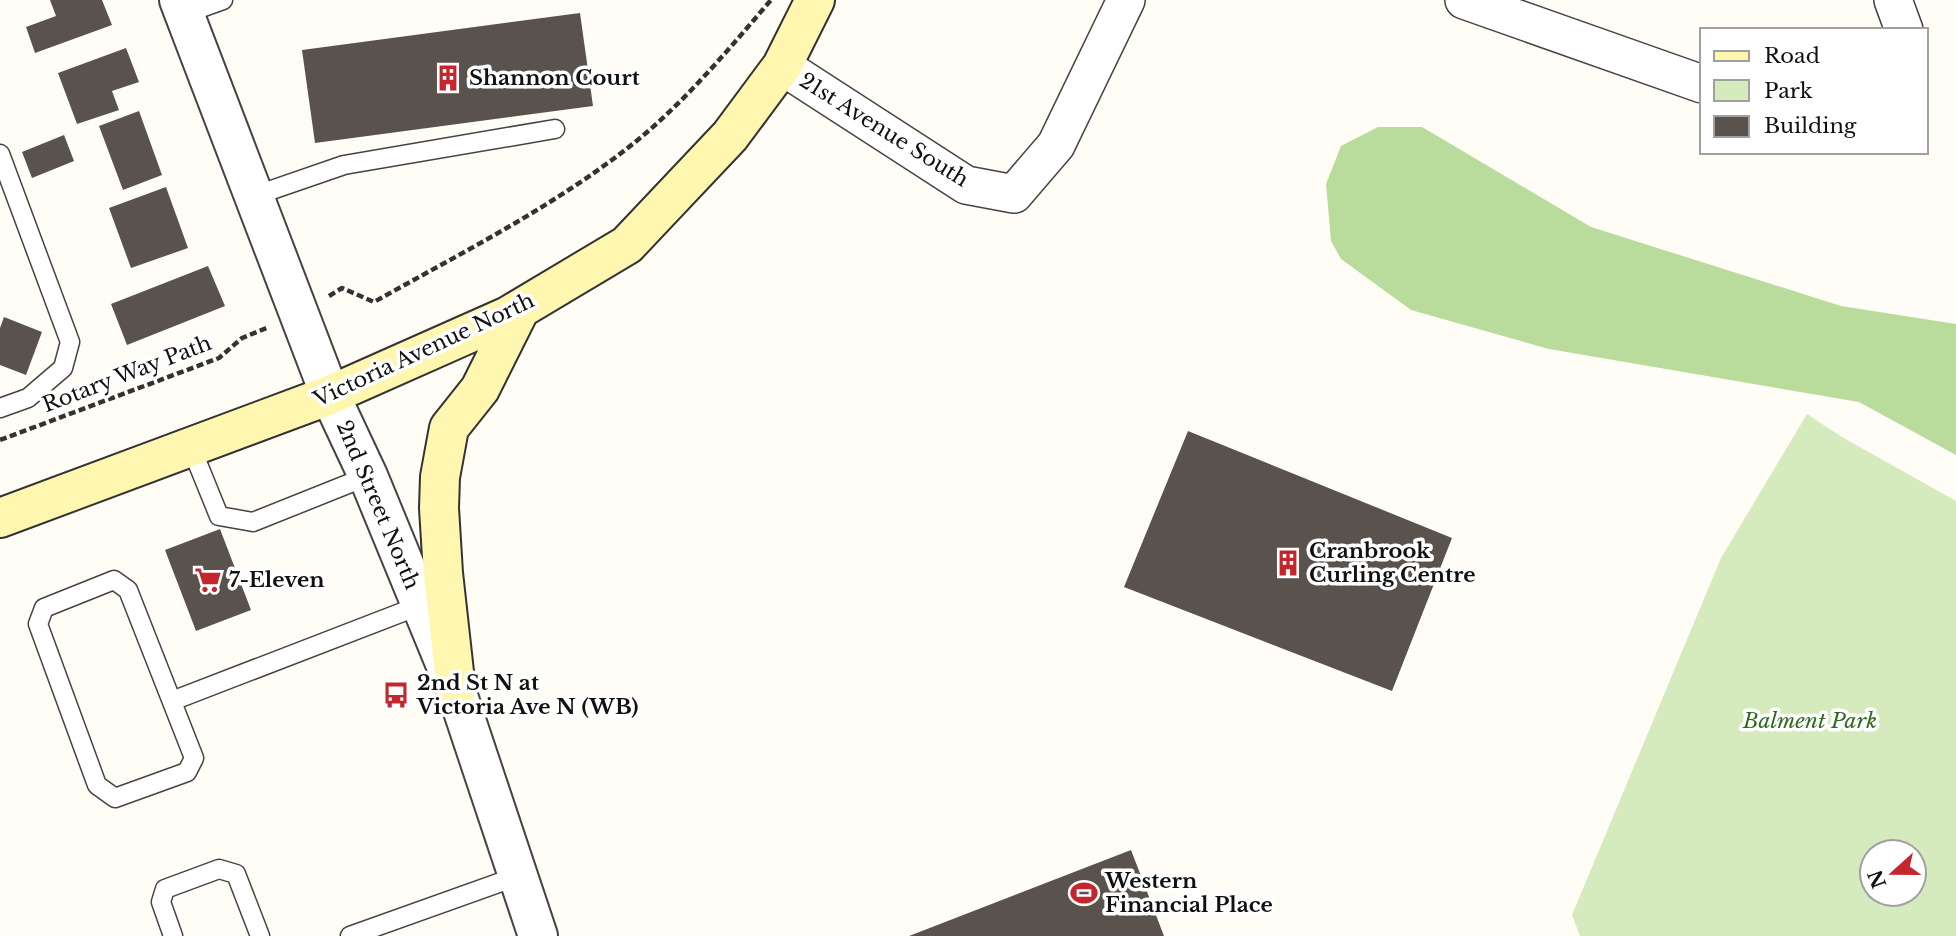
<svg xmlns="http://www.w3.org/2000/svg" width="1956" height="936" viewBox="0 0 1956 936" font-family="'Libre Baskerville',serif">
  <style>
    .green { fill: #d5ebbd; fill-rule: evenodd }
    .forest { fill: #b9dc9c }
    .building { fill: #5a524d }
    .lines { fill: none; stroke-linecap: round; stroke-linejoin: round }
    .service-casing { stroke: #444; stroke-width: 21 }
    .minor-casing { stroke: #444; stroke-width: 40 }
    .tertiary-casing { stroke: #444; stroke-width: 42 }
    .secondary-casing { stroke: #333; stroke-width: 42 }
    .path { stroke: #333; stroke-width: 4.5; stroke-dasharray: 7 3.5; stroke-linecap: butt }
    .service { stroke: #fff; stroke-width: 18 }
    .minor { stroke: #fff; stroke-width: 37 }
    .tertiary { stroke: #fff; stroke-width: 38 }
    .secondary { stroke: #fff6b0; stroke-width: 38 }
    .labels { text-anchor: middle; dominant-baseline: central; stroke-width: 7; stroke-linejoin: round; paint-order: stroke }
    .poi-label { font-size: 21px; font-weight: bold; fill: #111; stroke: #fff; text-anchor: start }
    .street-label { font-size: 21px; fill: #111; stroke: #fff }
    .park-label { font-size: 21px; font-style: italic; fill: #2f6b1f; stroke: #fff }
  </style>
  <rect width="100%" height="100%" fill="#fffdf5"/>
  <!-- green -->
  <path class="green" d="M1807 414 1842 437 1956 501V936H1580L1572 915 1721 558ZM1872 852H1914V894H1872Z"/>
  <!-- forest -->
  <path class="forest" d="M1378 127H1422L1591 227 1841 306 1956 324V455L1859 402 1549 349 1411 310 1341 259 1331 241 1326 184 1341 146Z"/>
  <!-- building -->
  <path class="building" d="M50 0H102L112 25 35 53 26 27 56 16Z
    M580 13 593 106 315 143 302 50Z
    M126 48 139 82 112 91 119 110 77 124 58 73Z
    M139 111 162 175 123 190 99 126Z
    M64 135 74 161 32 178 22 152Z
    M166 187 188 248 131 268 109 208Z
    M208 266 225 306 127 345 111 304Z
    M4 317 42 332 26 375 0 365V328Z
    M1188 431 1452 538 1392 691 1124 587Z
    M220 529 251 610 196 631 165 550Z
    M1131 850 1164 936H909Z"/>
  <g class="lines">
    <!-- service casing -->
    <g class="service-casing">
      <path id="service" d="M184 14 223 0
        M0 154 70 342 63 368 28 398 0 408
        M254 196 344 165 555 129
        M191 447 219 516 253 522 368 476
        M114 580 128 590 194 758 187 772 115 798 97 785 38 624 44 608Z
        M172 701 421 605
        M173 936 161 902 165 889 219 869 236 874 260 936
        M350 936 518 876"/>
    </g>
    <!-- minor casing -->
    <g class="minor-casing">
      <path id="minor" d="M1464 0 1702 84
        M1893 0 1904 30
        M782 66 966 185 1014 194 1056 145 1126 0"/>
    </g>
    <!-- tertiary casing -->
    <g class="tertiary-casing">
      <path id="tertiary" d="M179 0 330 395 368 476 456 690 538 936"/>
    </g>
    <!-- secondary casing -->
    <g class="secondary-casing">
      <path id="secondary" d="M0 518 330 395 508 316 627 245 730 136 782 66 815 0
        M456 690 443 573 439 508 440 477 449 428 480 389 520 309"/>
    </g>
    <!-- path -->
    <path class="path" d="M329 296 342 288 374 302C463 252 555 206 634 143 686 101 728 50 771 0
      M0 440 219 358 242 338 269 327"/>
    <!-- service -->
    <use href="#service" class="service"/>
    <!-- minor -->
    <use href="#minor" class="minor"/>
    <!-- tertiary -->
    <use href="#tertiary" class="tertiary"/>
    <!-- secondary -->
    <use href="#secondary" class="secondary"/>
  </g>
  <!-- icons -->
  <defs>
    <g id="building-bare" transform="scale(2.1)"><path d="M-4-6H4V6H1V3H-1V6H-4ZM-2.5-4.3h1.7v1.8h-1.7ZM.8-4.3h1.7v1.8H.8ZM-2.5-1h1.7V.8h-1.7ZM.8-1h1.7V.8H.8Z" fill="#c4262e" stroke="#fff" stroke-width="2.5" paint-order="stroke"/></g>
    <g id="supermarket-bare" transform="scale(2.1)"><path d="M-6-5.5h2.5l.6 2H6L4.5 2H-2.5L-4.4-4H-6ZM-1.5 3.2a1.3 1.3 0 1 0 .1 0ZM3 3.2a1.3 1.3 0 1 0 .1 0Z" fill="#c4262e" stroke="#fff" stroke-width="2.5" paint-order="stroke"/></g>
    <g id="bus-bare" transform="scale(2.1)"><path d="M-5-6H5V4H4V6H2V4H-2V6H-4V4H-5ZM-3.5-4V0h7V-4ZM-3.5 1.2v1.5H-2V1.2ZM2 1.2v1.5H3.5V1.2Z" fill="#c4262e" stroke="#fff" stroke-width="2.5" paint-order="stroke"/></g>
    <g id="stadium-bare" transform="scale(2.1)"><path d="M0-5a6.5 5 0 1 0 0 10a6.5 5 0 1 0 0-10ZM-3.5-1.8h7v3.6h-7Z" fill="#c4262e" stroke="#fff" stroke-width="2.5" paint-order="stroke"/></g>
  </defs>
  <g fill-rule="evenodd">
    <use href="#building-bare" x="448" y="78"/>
    <use href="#building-bare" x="1288" y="563"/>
    <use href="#supermarket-bare" x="208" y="580"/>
    <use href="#bus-bare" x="396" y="695"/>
    <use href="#stadium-bare" x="1084" y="893"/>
  </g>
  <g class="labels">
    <!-- poi labels -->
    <g class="poi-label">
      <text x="469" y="78">Shannon Court</text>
      <text x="1309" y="551">Cranbrook<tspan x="1309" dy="24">Curling Centre</tspan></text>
      <text x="229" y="580">7-Eleven</text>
      <text x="417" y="683">2nd St N at<tspan x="417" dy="24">Victoria Ave N (WB)</tspan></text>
      <text x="1105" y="881">Western<tspan x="1105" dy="24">Financial Place</tspan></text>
    </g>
    <!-- street labels -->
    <g class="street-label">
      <text transform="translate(884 130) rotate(32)">21st Avenue South</text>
      <text transform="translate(424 350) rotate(-25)">Victoria Avenue North</text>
      <text transform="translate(127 374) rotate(-21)">Rotary Way Path</text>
      <text transform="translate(378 505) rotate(67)">2nd Street North</text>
    </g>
    <!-- park labels -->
    <g class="park-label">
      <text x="1810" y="721">Balment Park</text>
    </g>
  </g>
  <!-- legend -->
  <rect x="1700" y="28" width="228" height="126" fill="#ffffff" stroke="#a0a0a0" stroke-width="2"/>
  <rect x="1714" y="51" width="35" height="10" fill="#fff6b0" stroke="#a0a0a0" stroke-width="2"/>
  <text x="1764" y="63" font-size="21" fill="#111111">Road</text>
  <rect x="1714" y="80" width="35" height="21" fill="#d5ebbd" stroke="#a0a0a0" stroke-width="2"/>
  <text x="1764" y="98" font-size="21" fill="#111111">Park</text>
  <rect x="1714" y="116" width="35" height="21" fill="#5a524d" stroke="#a0a0a0" stroke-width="2"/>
  <text x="1764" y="133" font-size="21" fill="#111111">Building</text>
  <!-- north arrow -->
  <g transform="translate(1893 873) rotate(249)"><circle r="33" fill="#ffffff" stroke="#a0a0a0" stroke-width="2"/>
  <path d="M0-5L12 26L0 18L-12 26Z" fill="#c4262e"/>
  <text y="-10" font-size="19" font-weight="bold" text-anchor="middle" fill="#111111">N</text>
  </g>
</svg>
